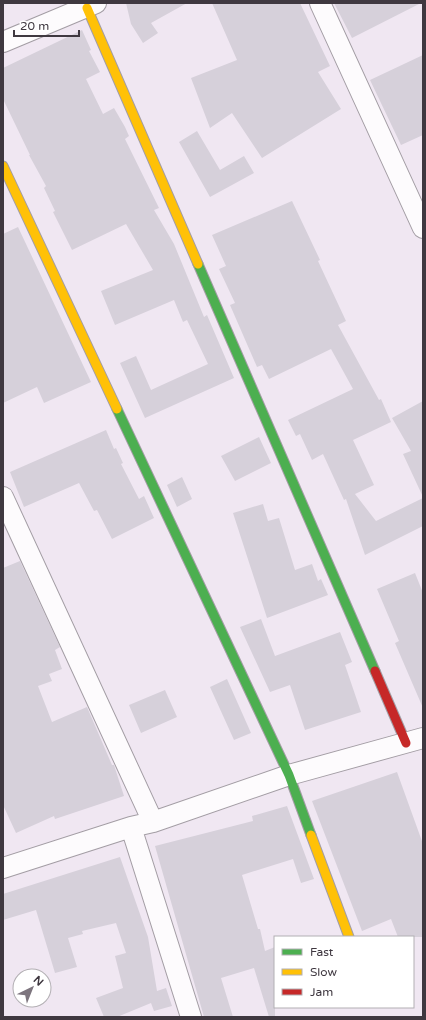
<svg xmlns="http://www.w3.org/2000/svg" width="426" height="1020" viewBox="0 0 426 1020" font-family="'Varela Round',sans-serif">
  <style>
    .building { fill: #d6d0da }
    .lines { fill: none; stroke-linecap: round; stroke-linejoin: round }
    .street-casing { stroke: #a39da4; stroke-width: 22 }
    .fast-casing { stroke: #a39da4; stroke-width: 11 }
    .slow-casing { stroke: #a39da4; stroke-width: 11 }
    .jam-casing { stroke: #a39da4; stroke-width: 11 }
    .street { stroke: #fdfbfd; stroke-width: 20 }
    .fast { stroke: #4caf50; stroke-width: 9 }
    .slow { stroke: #ffc107; stroke-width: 9 }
    .jam { stroke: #c62828; stroke-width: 9 }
  </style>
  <rect width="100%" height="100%" fill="#f0e7f2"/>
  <!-- building -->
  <path class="building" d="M126 3H187L151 23 158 33 143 43 131 24Z
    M212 3H300L330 66 318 72 341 109 262 158 232 113 210 128 191 78 237 60Z
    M334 3H421L352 38Z
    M82 30 91 50 89 51 100 72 86 79 103 114 114 108 125 127 129 136 125 139 159 208 154 210 174 244 204 317 207 315 234 378 145 418 120 363 136 356 151 390 208 364 187 320 183 322 174 300 115 325 101 291 153 270 126 224 72 250 53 212 55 211 44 188 46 186 29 155H30L3 99V68Z
    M423 55V135L401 145 370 80Z
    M197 131 220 170 244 156 254 173 210 197 179 142Z
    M292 201 320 260 318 261 346 321 338 325 379 400 381 399 391 422 353 440 374 485 355 494 376 521 423 498V526L365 555 346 499 344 500 323 454 312 460 300 434 296 436 288 420 353 389 331 349 269 379 262 365 257 367 230 305 235 303 219 269 226 266 212 235Z
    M18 227 91 382 44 403 37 387 3 403V234Z
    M423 401V497L403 454 411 451 392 418Z
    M106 430 114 449 116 448 123 463 121 464 139 499 144 496 154 518 112 539 97 510 94 511 79 483 24 507 10 472Z
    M259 437 271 463 235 481 221 456Z
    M182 477 192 499 177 507 167 485Z
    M263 504 268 521 279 518 295 570 312 564 318 581 321 579 328 595 267 618 233 513Z
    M20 561 60 647 55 650 62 669 49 674 52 681 38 686 52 722 87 707 112 765H114L124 796 55 819 54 816 16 833 3 805V568Z
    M415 573 423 593V708L395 643 399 641 377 589Z
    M261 619 275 656 340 632 352 662 345 665 361 712 305 730 290 685 270 692 240 627Z
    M227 679 251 733 234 740 210 687Z
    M165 690 177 717 141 733 129 705Z
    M397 772 423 844V937H398L391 919 362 931 312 801Z
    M287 806 314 879 301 883 293 859 242 875 258 929H260L265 951 275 947V1017H269L254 968 221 978 233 1017H204L155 846 253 821 252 816Z
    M120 857 148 937 157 991 166 988 172 1006 154 1011 151 1003 117 1017H104L96 998 123 988 115 956 126 953 116 923 82 931 83 934 68 938 77 967 55 973 36 910 3 920V894Z"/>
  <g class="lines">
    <!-- street casing -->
    <g class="street-casing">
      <path id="street" d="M320 3 423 228
        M3 42 96 3
        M3 497 153 822
        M131 827 191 1017
        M3 868 131 827 153 822 289 775 423 738"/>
    </g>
    <!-- fast casing -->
    <g class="fast-casing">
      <path id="fast" d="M198 264 375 671
        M117 409 289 775 311 835"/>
    </g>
    <!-- slow casing -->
    <g class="slow-casing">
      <path id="slow" d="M87 8 198 264
        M3 166 117 409
        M311 835 349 937"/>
    </g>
    <!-- jam casing -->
    <g class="jam-casing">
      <path id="jam" d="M375 671 406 743"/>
    </g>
    <!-- street -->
    <use href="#street" class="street"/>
    <!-- fast -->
    <use href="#fast" class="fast"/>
    <!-- slow -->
    <use href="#slow" class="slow"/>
    <!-- jam -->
    <use href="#jam" class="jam"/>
  </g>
  <!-- border -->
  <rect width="426" height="1020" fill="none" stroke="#3f3840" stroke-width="8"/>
  <!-- legend -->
  <rect x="274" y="936" width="140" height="72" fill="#ffffff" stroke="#b2afb3"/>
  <rect x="282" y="949" width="20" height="6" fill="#4caf50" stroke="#b2afb3"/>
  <text x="310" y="956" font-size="12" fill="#3f3840">Fast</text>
  <rect x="282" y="969" width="20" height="6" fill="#ffc107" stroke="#b2afb3"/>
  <text x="310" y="976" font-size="12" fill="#3f3840">Slow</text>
  <rect x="282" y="989" width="20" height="6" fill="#c62828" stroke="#b2afb3"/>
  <text x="310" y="996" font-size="12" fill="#3f3840">Jam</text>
  <!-- north arrow -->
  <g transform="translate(32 988) rotate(43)"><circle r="19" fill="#ffffff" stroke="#b2afb3"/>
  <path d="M0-3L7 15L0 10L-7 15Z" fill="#7d757e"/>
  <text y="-6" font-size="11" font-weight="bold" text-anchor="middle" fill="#3f3840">N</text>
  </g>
  <!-- scale -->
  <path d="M14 30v6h65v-6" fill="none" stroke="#3f3840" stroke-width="2"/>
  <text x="20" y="30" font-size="12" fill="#3f3840" stroke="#ffffff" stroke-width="3" paint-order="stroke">20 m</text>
</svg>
